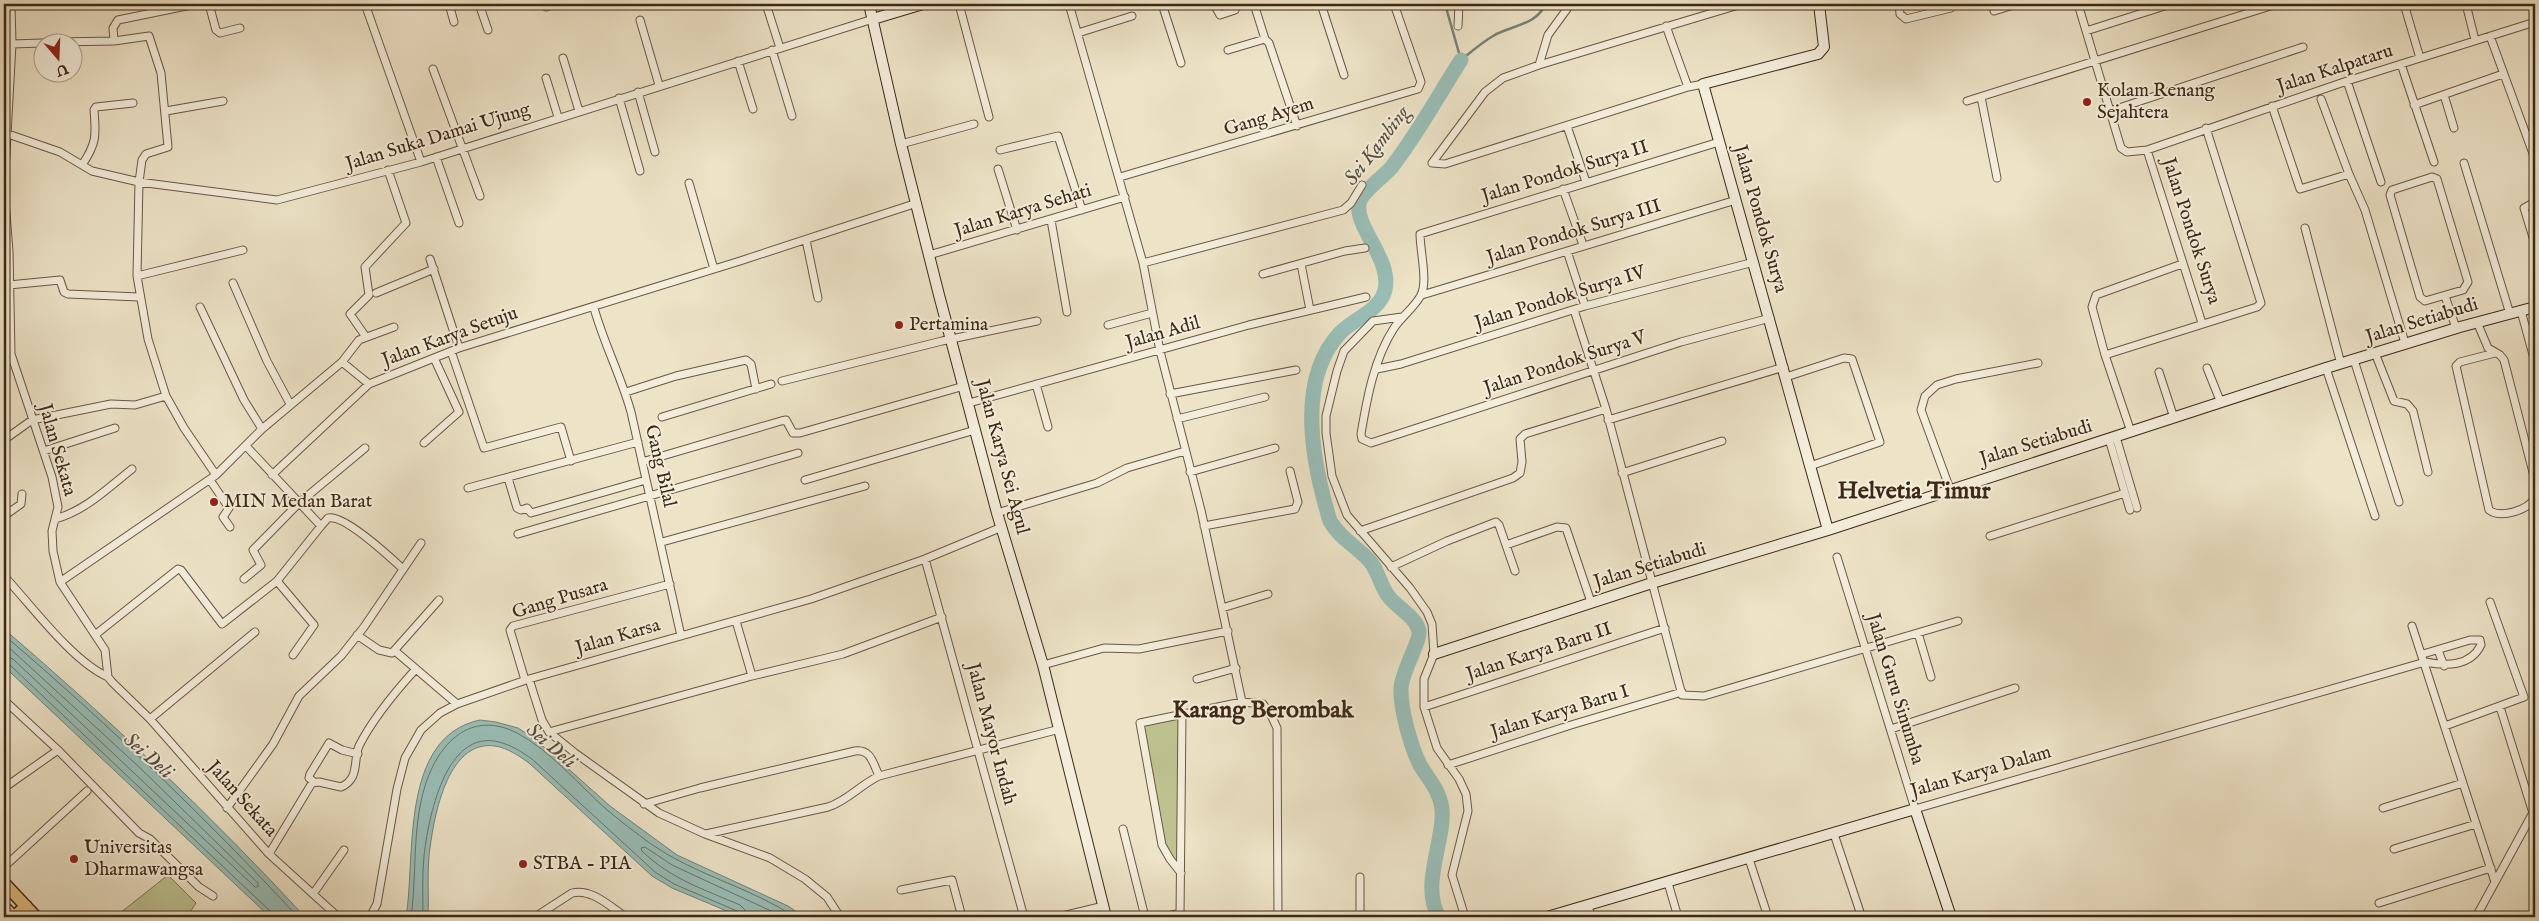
<svg xmlns="http://www.w3.org/2000/svg" width="2539" height="921" viewBox="0 0 2539 921" font-family="'IM FELL English',serif">
  <style>
    .green { fill: #bec291; stroke: #7e7554 }
    .water { fill: #99beb7; stroke: #758277 }
    .lines { fill: none; stroke-linecap: round; stroke-linejoin: round }
    .shore { stroke: #6c7366; stroke-width: 1 }
    .stream { stroke: #758277; stroke-width: 2.5 }
    .river { stroke: #99beb7; stroke-width: 15 }
    .street-casing { stroke: #6a5742; stroke-width: 9 }
    .secondary-casing { stroke: #3e2816; stroke-width: 12 }
    .primary-casing { stroke: #3e2816; stroke-width: 14 }
    .street { stroke: #f3eddb; stroke-width: 7 }
    .secondary { stroke: #f3eddb; stroke-width: 10 }
    .primary { stroke: #e6c284; stroke-width: 11 }
    .poi-dot { fill: #8f2418; stroke: #f3eddb; stroke-width: 2 }
    .labels { text-anchor: middle; dominant-baseline: central; stroke-width: 4; stroke-linejoin: round; paint-order: stroke }
    .street-label { font-size: 19px; fill: #3e2816; stroke: #f3eddb }
    .poi-label { font-size: 19px; fill: #3e2816; stroke: #f3eddb; text-anchor: start }
    .water-label { font-size: 20px; font-style: italic; fill: #554e3e; stroke: #f3eddb }
    .district-label { font-size: 24px; font-weight: bold; fill: #3e2816; stroke: #f3eddb }
  </style>
  <rect width="100%" height="100%" fill="#ede3c7"/>
  <filter id="stains"><feTurbulence type="fractalNoise" baseFrequency=".004" numOctaves="4"/><feColorMatrix values="0 0 0 0 .2 0 0 0 0 .09 0 0 0 0 .02 0 0 0 .5 -.17"/></filter>
  <radialGradient id="worn" r=".72"><stop offset=".6" stop-color="#630" stop-opacity="0"/><stop offset="1" stop-color="#630" stop-opacity=".3"/></radialGradient>
  <!-- green -->
  <path class="green" d="M1181 714 1180 866 1166 851 1141 728 1145 721Z
    M168 875 196 903 187 917H115Z"/>
  <!-- water -->
  <path class="water" d="M4 629C109 719 211 815 305 917H270L11 673 4 666Z
    M480 720 496 722 518 728 535 739 610 806 677 855 788 906 804 917H741L672 888 652 876 529 763C519 756 508 748 495 746 446 739 433 821 429 856 427 876 429 897 428 917H406C416 857 399 737 480 720Z"/>
  <g class="lines">
    <!-- shore -->
    <path class="shore" d="M4 635C107 723 206 818 298 917
      M4 643 137 765 258 883V887H255L13 659 4 656
      M4 663 9 664 271 912 273 917
      M411 917C417 874 412 828 425 786 438 744 470 709 517 733 551 751 578 784 606 809 620 821 636 833 651 844 695 875 750 887 795 917
      M423 917C423 897 422 876 424 856 428 820 445 728 499 742 511 745 522 752 532 759L655 872 674 884 737 911 740 917
      M746 917 745 910 740 905C703 889 671 879 642 851L641 848 645 847 672 865 784 917"/>
    <!-- stream -->
    <path class="stream" d="M1445 4 1461 60C1471 52 1481 43 1493 36 1509 26 1538 25 1545 4"/>
    <!-- river -->
    <path class="river" d="M1439 917C1420 885 1445 841 1442 809 1440 791 1429 780 1420 765 1411 747 1400 708 1401 688 1402 671 1421 640 1419 631 1416 617 1398 608 1389 597 1379 585 1379 569 1367 558 1354 545 1339 537 1330 521 1313 465 1295 381 1340 333 1353 319 1380 311 1385 290 1392 259 1355 228 1359 204 1360 193 1383 177 1391 168 1417 135 1438 96 1461 60"/>
    <!-- street casing -->
    <g class="street-casing">
      <path id="street" d="M11 4 12 44 4 189 9 251 11 354 52 477 58 507 52 531 53 551 60 582 105 650 108 677 112 682 150 719 269 854 335 914 342 917
        M209 4 216 30 220 33 240 28
        M365 4 421 162
        M449 4 454 22
        M479 4 488 30
        M541 4 546 7 557 4
        M766 4 780 48
        M959 4 989 117
        M1069 4 1143 263 1160 351 1201 510 1242 702
        M1162 4 1181 63
        M1214 4 1220 15 1235 10
        M1254 4 1265 39 1269 43 1297 126
        M1321 4 1344 75
        M1899 4 1900 14 1906 19 1951 8
        M2078 4 2121 148 2127 152 2147 150 2347 81 2535 22
        M2404 4 2420 58
        M2466 4 2475 40
        M1994 11 2017 4
        M640 20 659 85
        M1458 26 1459 4
        M1666 26 1688 87 1703 84
        M2086 31 2171 4
        M1078 33 1132 16
        M2490 36 2535 159
        M114 41 113 28 118 20 196 4
        M55 42 114 41 149 36 161 73 168 147 146 154 142 160 139 182 137 276 148 339 166 396 184 428 216 475
        M12 44 42 43
        M772 50 792 116
        M1228 50 1265 39
        M563 58 579 111
        M738 61 753 109
        M2401 64 2434 162
        M1539 65 1548 35 1567 9 1568 4
        M433 69 480 196
        M546 78 558 117
        M2347 81 2381 182
        M1688 87 1445 164 1432 163 1485 92 1503 78 1539 65 1742 4
        M638 92 655 152
        M2444 95 2454 128
        M1981 97 1997 178
        M619 98 640 171
        M2321 99 2349 174 2365 210 2405 343
        M1967 101 2277 4
        M2414 105 2503 74
        M2272 106 2300 189 2349 174
        M166 111 223 101
        M2110 111 2303 47
        M1567 126 1586 182
        M8 134 60 152 92 171 139 182 277 200 421 162 873 19
        M1719 142 1420 234C1420 250 1428 282 1421 295 1415 307 1402 316 1394 328 1374 359 1367 398 1361 434L1362 439 1371 443 1681 342 1770 318
        M901 144 974 124
        M1000 150 1058 136 1082 210
        M2147 150 2202 323
        M436 157 459 223
        M2464 163 2510 314
        M82 165C97 143 96 135 94 110L96 107 133 103
        M998 169 1017 230
        M1120 177 1418 89 1421 82 1394 4
        M2432 177 2437 179 2468 282 2463 290 2425 301 2420 297 2390 195 2392 190Z
        M689 183 714 269
        M1563 189 1583 245
        M2535 202 2524 208 2535 244
        M1051 220 1067 312
        M2305 228 2341 364
        M806 240 818 298
        M1567 251 1585 306
        M929 255 1125 197
        M430 259 459 348
        M1143 263 1343 210 1351 203 1362 185
        M1301 264 1310 310
        M1263 274 1345 251 1365 248
        M137 276 243 250
        M233 283 267 361 290 404
        M9 285 60 280 64 292 68 294 139 297
        M376 293 434 269
        M1422 295 1736 200
        M2445 296 2456 328
        M200 307 244 400 262 429
        M594 308C604 344 621 376 631 412L681 636
        M1574 310 1606 409 1682 695 1704 696 1958 621
        M2521 311 2535 362
        M1402 317 1373 321 1344 351 1337 371 1326 416V433L1332 476 1347 515 1410 588 1427 612 1432 624 1434 654 1424 679V707L1437 748 1459 779 1466 794 1468 811 1452 875 1465 917
        M2477 322 2488 348 2500 355 2504 360 2535 480
        M1108 325 1152 313
        M366 337 350 314 369 295 365 267 406 223 388 170
        M451 351 484 448 561 427 571 461
        M2375 353 2394 401 2407 404 2413 411 2428 472
        M2495 353 2460 362 2456 366 2489 510C2501 519 2528 510 2535 498
        M2105 355 2092 307 2096 295 2182 264
        M2354 360 2399 502
        M342 362 359 340 394 327
        M2207 368 2221 403
        M2326 368 2375 516
        M1377 369 1401 364 1585 306 1754 262
        M2159 372 2174 418
        M1786 377 1844 358 1852 359 1880 442 1810 466
        M782 381 942 341 1037 321
        M1036 384 1048 427
        M626 392 676 376 746 360 751 364 756 389
        M1170 394 1296 370
        M969 403 1249 325 1366 297
        M662 417 771 384
        M1177 419 1265 397
        M1608 420 1784 367
        M2131 432 2105 355 2257 307 2261 303 2206 128
        M2116 437 2137 508
        M2109 439 2130 510
        M4 440 32 420 111 404 135 405 166 396
        M424 443 459 412 434 358
        M44 451 115 428
        M642 462 781 421 786 420 793 433H800L964 386
        M1190 472 1275 448
        M1622 473 1722 441
        M272 475 369 384
        M508 478 517 508 521 510 527 508 531 513 646 480
        M210 480 229 508 223 517 230 527
        M805 480 975 430
        M468 488 638 442
        M1950 489 1921 410 1925 396 1937 385 1956 379 2038 363
        M997 513 1097 483 1127 468 1185 451
        M4 516 21 504 22 494
        M55 519C85 511 108 488 132 469
        M321 526 328 518C344 514 390 557 403 569
        M1204 526 1295 509 1298 502 1290 471
        M1360 531 1513 478 1520 473 1522 462 1520 439 1525 434 1606 409
        M518 534 798 453
        M1990 536 2125 493
        M662 542 865 486
        M1506 545 1557 527 1566 528 1591 602
        M1837 557 1915 809 2425 662C2446 666 2470 667 2481 645L2480 640H2470L2423 654
        M925 559 1024 917
        M1391 567 1447 541 1496 522 1499 525 1515 571
        M4 576C32 606 72 661 108 677
        M244 579 261 565 253 550 299 503 365 448
        M277 581 314 625 293 655
        M60 582 216 475 262 429 342 362 369 384 459 348 740 261 917 203
        M1222 608 1268 594
        M736 621 752 676
        M2412 626 2495 882
        M1918 633 1931 677
        M95 635 178 569 181 570 222 624 277 581 321 526 247 447
        M357 635 379 650 392 653 439 600
        M2438 650 2444 666
        M395 651 457 704
        M1043 665 1104 648 1139 649 1228 631
        M529 679 542 720 549 732 575 753 659 813 705 834 770 858 805 879 827 897 840 917
        M1197 679 1236 668
        M525 680 510 630 513 626 670 584
        M4 700 58 750 4 788
        M1424 707 1665 628
        M2500 707 2533 813
        M150 719 255 632
        M2445 726 2524 697 2490 602
        M1891 729 2015 688
        M549 732 752 676 843 654 942 617
        M58 750 139 833 150 839 199 887 213 896
        M1448 765 1571 725 1682 692
        M314 782 309 778 310 774 329 743 342 750 358 754
        M644 804 700 788 855 751C871 749 873 763 879 776
        M227 808 273 744 299 696 341 656 364 627 421 543
        M2383 808 2463 783
        M1123 829 1145 917
        M706 834 828 807C847 801 860 785 879 776L1060 729
        M1834 834 1861 915
        M2394 849 2476 824
        M269 854 312 783 319 782 341 787C360 779 353 760 359 746 372 720 395 692 415 670
        M1749 859 1768 917
        M4 867 87 791
        M1181 873 1170 859 1162 845 1140 723 1242 702 1263 704 1271 715 1277 728 1278 917
        M1668 883 1678 917
        M901 890 952 880 962 917
        M313 894 344 850
        M2379 903 2491 868
        M1587 905 1592 917
        M370 917 377 904 397 789 405 758 421 730 440 713 457 704 529 679 811 599 925 559 1002 527
        M535 917 572 893C592 888 610 907 626 917
        M1058 917 1104 906
        M1163 917 1181 913
        M1180 917 1182 713
        M1360 917V877
        M2476 917 2535 809"/>
    </g>
    <!-- secondary casing -->
    <g class="secondary-casing">
      <path id="secondary" d="M869 4 901 144 939 295 997 513 1043 665 1106 917
        M1819 4 1824 47 1818 54 1703 84 1828 530
        M873 19 923 4
        M1434 654 1652 583 1828 530 2326 368 2460 327 2535 307
        M1547 917 1915 809 1951 917"/>
    </g>
    <!-- primary casing -->
    <g class="primary-casing">
      <path id="primary" d="M4 883 36 917
        M4 907 14 917
        M14 917 26 906"/>
    </g>
    <!-- street -->
    <use href="#street" class="street"/>
    <!-- secondary -->
    <use href="#secondary" class="secondary"/>
    <!-- primary -->
    <use href="#primary" class="primary"/>
  </g>
  <!-- markers -->
  <g class="poi-dot">
    <circle cx="2087" cy="102" r="5"/>
    <circle cx="899" cy="325" r="5"/>
    <circle cx="214" cy="502" r="5"/>
    <circle cx="74" cy="859" r="5"/>
    <circle cx="523" cy="864" r="5"/>
  </g>
  <g class="labels">
    <!-- street labels -->
    <g class="street-label">
      <text transform="translate(2335 69) rotate(-18)">Jalan Kalpataru</text>
      <text transform="translate(1269 117) rotate(-17)">Gang Ayem</text>
      <text transform="translate(438 137) rotate(-17)">Jalan Suka Damai Ujung</text>
      <text transform="translate(1565 172) rotate(-17)">Jalan Pondok Surya II</text>
      <text transform="translate(1023 211) rotate(-17)">Jalan Karya Sehati</text>
      <text transform="translate(1760 219) rotate(74)">Jalan Pondok Surya</text>
      <text transform="translate(2191 231) rotate(72)">Jalan Pondok Surya</text>
      <text transform="translate(1574 232) rotate(-17)">Jalan Pondok Surya III</text>
      <text transform="translate(1560 298) rotate(-17)">Jalan Pondok Surya IV</text>
      <text transform="translate(2422 321) rotate(-17)">Jalan Setiabudi</text>
      <text transform="translate(1163 333) rotate(-16)">Jalan Adil</text>
      <text transform="translate(450 337) rotate(-20)">Jalan Karya Setuju</text>
      <text transform="translate(1565 363) rotate(-18)">Jalan Pondok Surya V</text>
      <text transform="translate(2036 443) rotate(-17)">Jalan Setiabudi</text>
      <text transform="translate(57 450) rotate(74)">Jalan Sekata</text>
      <text transform="translate(1002 457) rotate(75)">Jalan Karya Sei Agul</text>
      <text transform="translate(660 466) rotate(77)">Gang Bilal</text>
      <text transform="translate(1650 566) rotate(-17)">Jalan Setiabudi</text>
      <text transform="translate(560 599) rotate(-17)">Gang Pusara</text>
      <text transform="translate(618 637) rotate(-16)">Jalan Karsa</text>
      <text transform="translate(1539 652) rotate(-18)">Jalan Karya Baru II</text>
      <text transform="translate(1895 689) rotate(73)">Jalan Guru Sinumba</text>
      <text transform="translate(1560 712) rotate(-17)">Jalan Karya Baru I</text>
      <text transform="translate(991 734) rotate(75)">Jalan Mayor Indah</text>
      <text transform="translate(1981 772) rotate(-16)">Jalan Karya Dalam</text>
      <text transform="translate(242 799) rotate(48)">Jalan Sekata</text>
    </g>
    <!-- poi labels -->
    <g class="poi-label">
      <text x="2097" y="91">Kolam Renang<tspan x="2097" dy="22">Sejahtera</tspan></text>
      <text x="909" y="325">Pertamina</text>
      <text x="224" y="502">MIN Medan Barat</text>
      <text x="84" y="848">Universitas<tspan x="84" dy="22">Dharmawangsa</tspan></text>
      <text x="533" y="864">STBA - PIA</text>
    </g>
    <!-- water labels -->
    <g class="water-label">
      <text transform="translate(1377 146) rotate(-53)">Sei Kambing</text>
      <text transform="translate(551 746) rotate(40)">Sei Deli</text>
      <text transform="translate(148 756) rotate(41)">Sei Deli</text>
    </g>
    <!-- district labels -->
    <g class="district-label">
      <text x="1914" y="491">Helvetia Timur</text>
      <text x="1263" y="710">Karang Berombak</text>
    </g>
  </g>
  <!-- margin -->
  <rect width="2539" height="921" fill="none" stroke="#ede3c7" stroke-width="20"/>
  <rect x="5" y="5" width="2529" height="911" fill="none" stroke="#3e2816" stroke-width="2.5"/>
  <rect x="10" y="10" width="2519" height="901" fill="none" stroke="#3e2816"/>
  <!-- north arrow -->
  <g transform="translate(58 58) rotate(161)"><circle r="24" fill="#f3eddb" stroke="#ab9e8c"/>
  <path d="M0-4L9 19L0 12L-9 19Z" fill="#8f2418"/>
  <text y="-8" font-size="14" font-weight="bold" text-anchor="middle" fill="#3e2816">U</text>
  </g>
  <rect width="100%" height="100%" filter="url(#stains)"/>
  <rect width="100%" height="100%" fill="url(#worn)"/>
</svg>
